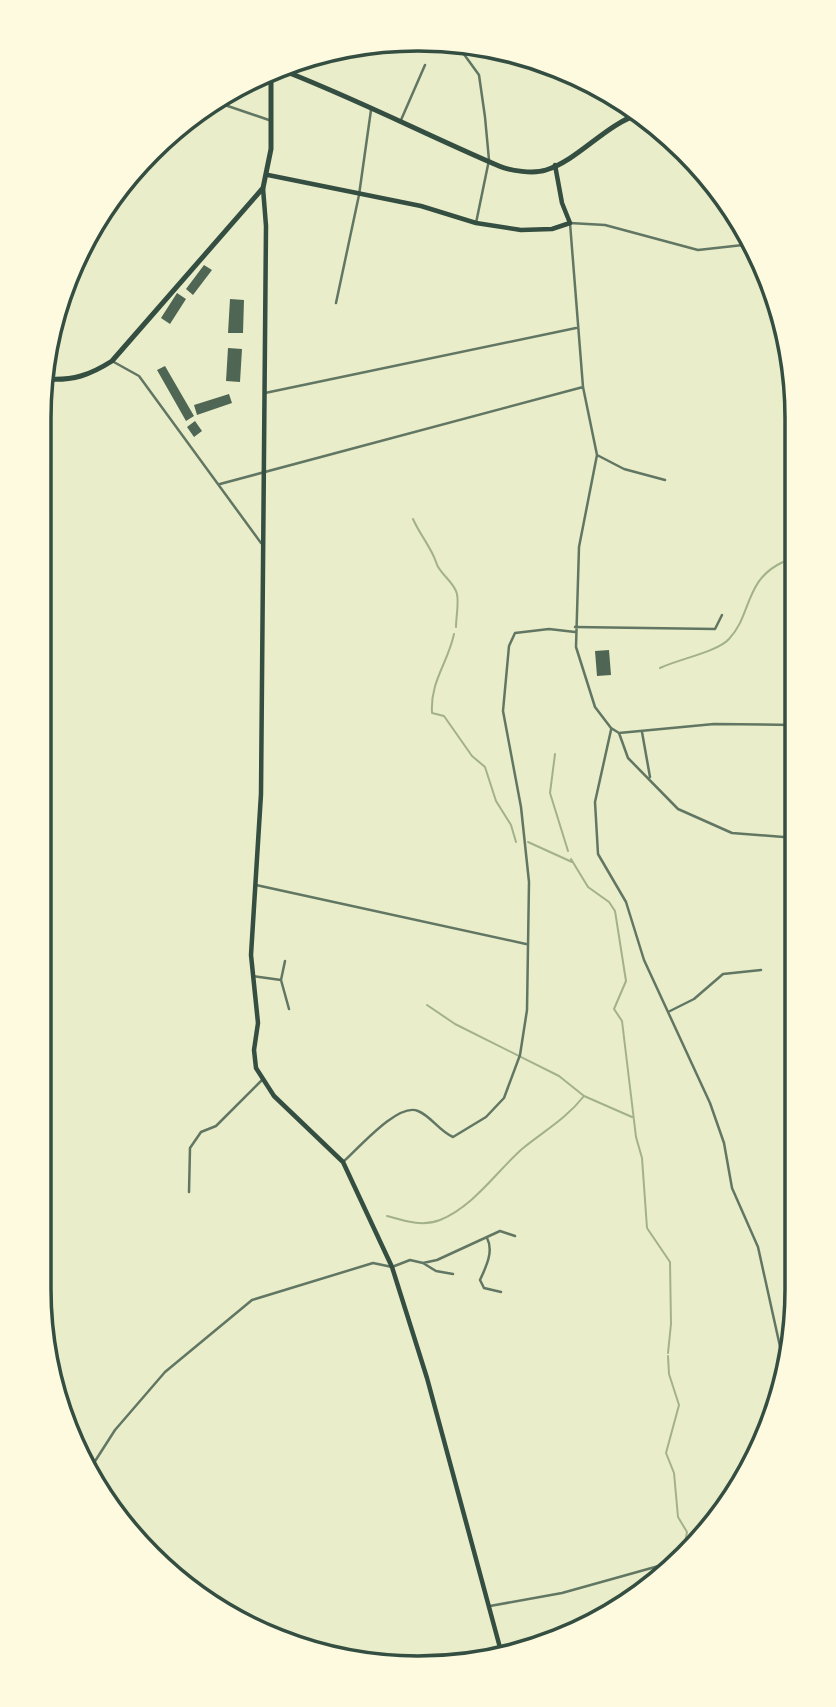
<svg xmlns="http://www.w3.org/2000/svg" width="836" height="1707" viewBox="0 0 836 1707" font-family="Figtree,sans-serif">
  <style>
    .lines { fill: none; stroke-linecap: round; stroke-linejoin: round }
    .stream { stroke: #a3b18a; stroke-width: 2 }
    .building { fill: #4f6655 }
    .minor { stroke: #617663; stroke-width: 2.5 }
    .secondary { stroke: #344e41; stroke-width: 4.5 }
    .trunk { stroke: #344e41; stroke-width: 5 }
    .rim { fill: none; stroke: #344e41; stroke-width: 3.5 }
  </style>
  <rect width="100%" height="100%" fill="#e9edc9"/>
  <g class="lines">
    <!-- stream -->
    <path class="stream" d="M413 519C420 535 431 547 436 562 439 574 454 581 457 594 459 604 456 617 456 627
      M454 634C448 663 430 681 432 713L444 716 472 756 485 767 496 801 511 825 516 842
      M660 668C679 659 717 652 729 639 752 615 744 580 783 562
      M555 754 550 793 568 851
      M528 842 572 862
      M571 859 588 887 609 902 615 911 626 981 614 1009 622 1021 636 1137 642 1158 647 1228 670 1262 671 1324 668 1353
      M427 1005 455 1024 559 1076 584 1096 632 1117
      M387 1216C405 1221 422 1227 440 1220 474 1206 496 1172 522 1149 544 1131 566 1119 584 1096
      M668 1356 669 1374 679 1405 666 1453 674 1473 678 1517 687 1532 683 1555"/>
  </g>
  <!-- building -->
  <path class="building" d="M204 265 212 270 193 295 186 289Z
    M177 293 186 299 170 324 161 318Z
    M230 299 244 300 243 333H228Z
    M228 348 242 349 240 382 226 381Z
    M165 366 194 416 186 421 157 370Z
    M229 394 232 403 197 415 194 405Z
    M195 421 202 431 194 437 187 427Z
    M609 650 611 675 597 676 595 651Z"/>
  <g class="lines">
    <!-- minor -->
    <path class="minor" d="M458 46 479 75 485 117 489 160 476 223
      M219 103 269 120
      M401 120 425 65
      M752 244 698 250 605 225 570 223 583 387 597 455 579 547 576 647 595 707 611 728 619 733 714 724 795 725
      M336 303 359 195 371 110
      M112 361 139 376 261 543
      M265 393 576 328
      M597 455 624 469 665 480
      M220 484 583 387
      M575 627 715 629 722 615
      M611 730 595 802 598 854 626 902 644 960 710 1103 724 1143 732 1188 758 1247 783 1360
      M642 732 650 777
      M619 733 628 758 678 809 732 833 796 838
      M256 885 526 944
      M285 961 281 980 289 1009
      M253 976 281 980
      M670 1011 694 999 723 974 761 970
      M343 1162C358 1149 398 1102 418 1111 431 1116 439 1131 453 1137L486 1117 504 1098 520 1055 527 1010 529 882 521 807 503 711 509 646 515 633 549 629 575 632
      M189 1192 190 1148 201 1132 216 1126 262 1080
      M487 1238C494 1251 486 1267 480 1280L484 1288 501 1292
      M423 1263 436 1271 453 1274
      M90 1469 115 1430 165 1372 252 1300 373 1263 392 1267 410 1260 423 1263 437 1260 500 1231 515 1236
      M490 1606 562 1593 673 1562"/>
    <!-- secondary -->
    <path class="secondary" d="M268 175 421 206 476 223 521 230 552 229 570 223 562 203 555 165
      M263 188 266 226 261 794 251 955 258 1023 254 1050 256 1068 274 1096 343 1162 392 1267 427 1378 502 1655"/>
    <!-- trunk -->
    <path class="trunk" d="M274 67C351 96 424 134 499 166 510 171 534 174 546 170 580 159 605 124 642 113
      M46 379C73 381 90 375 112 361L263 188 271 149V69"/>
  </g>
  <!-- crop -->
  <path d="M0 0H836V1707H0ZM418 51H418A367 367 0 0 1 785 418V1289A367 367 0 0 1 418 1656H418A367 367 0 0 1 51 1289V418A367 367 0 0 1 418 51Z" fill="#fefae0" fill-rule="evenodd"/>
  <path class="rim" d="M418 51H418A367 367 0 0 1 785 418V1289A367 367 0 0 1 418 1656H418A367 367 0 0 1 51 1289V418A367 367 0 0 1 418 51Z"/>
</svg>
